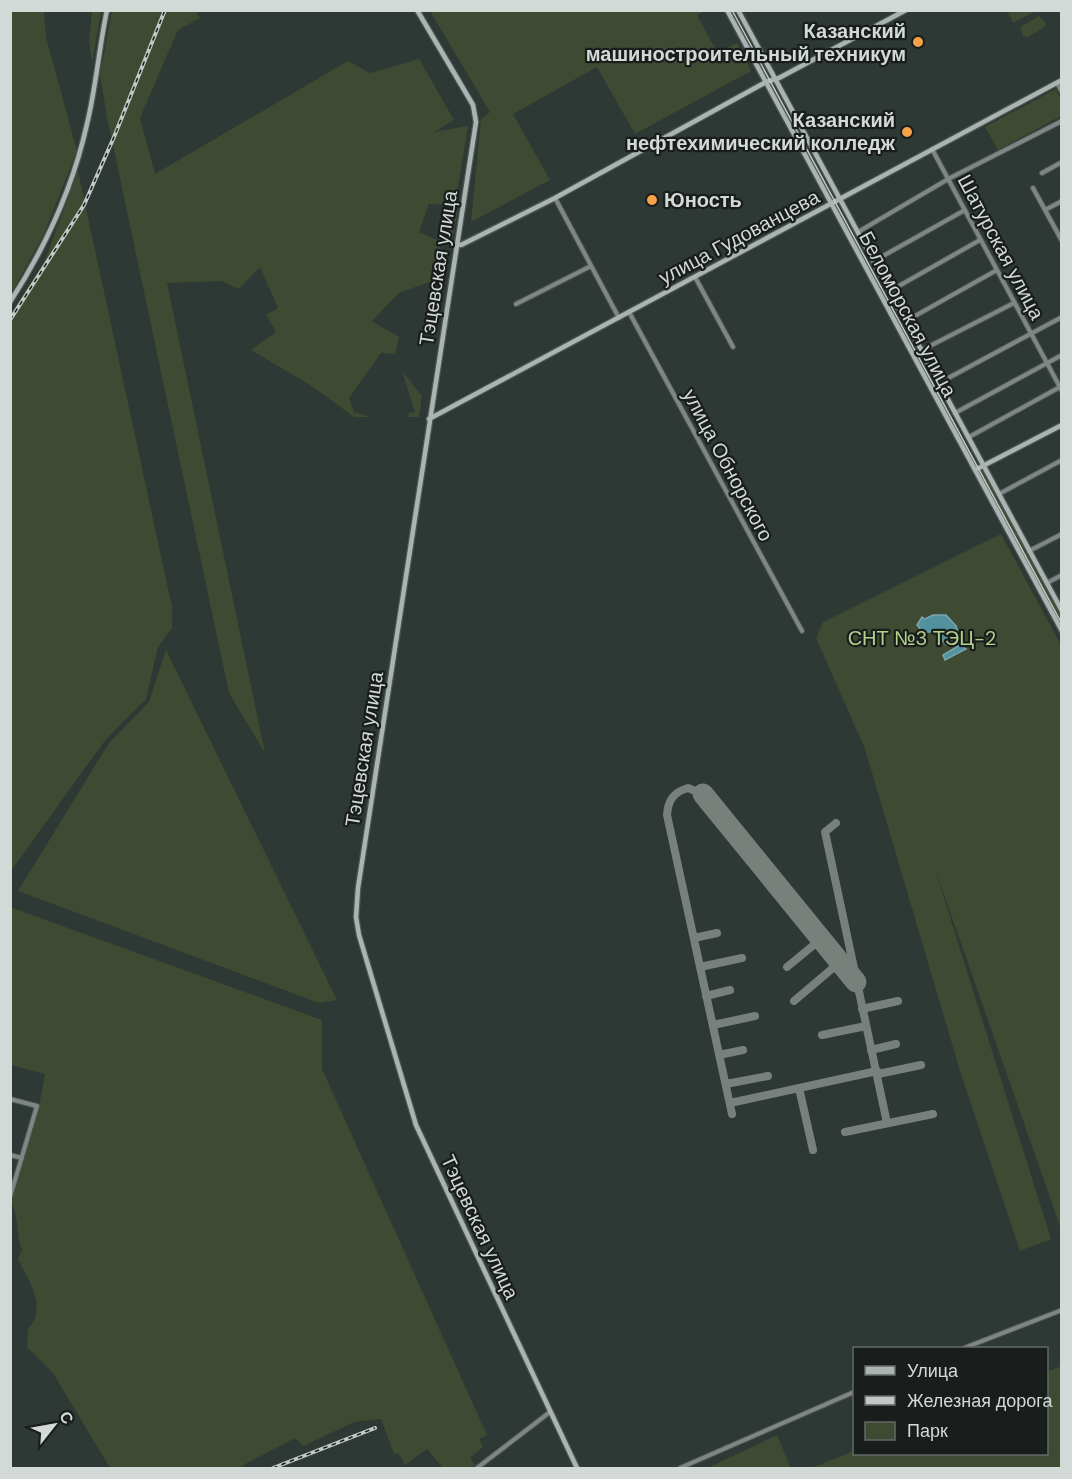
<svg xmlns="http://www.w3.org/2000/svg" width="1072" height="1479" viewBox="0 0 1072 1479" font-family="'DM Sans',sans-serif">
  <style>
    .green { fill: #3f4a32 }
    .water { fill: #52929f; stroke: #79a7b0; stroke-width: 1.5 }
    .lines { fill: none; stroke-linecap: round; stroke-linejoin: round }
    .taxiway { stroke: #78807c; stroke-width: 8 }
    .runway { stroke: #78807c; stroke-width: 21 }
    .street-casing { stroke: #4c5551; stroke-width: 6 }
    .secondary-casing { stroke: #4c5551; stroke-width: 7 }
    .street { stroke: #808686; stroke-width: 4 }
    .secondary { stroke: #aab4b3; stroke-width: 4.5 }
    .tram { stroke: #c2c8c5; stroke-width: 1.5 }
    .rail-casing { stroke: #c2c8c5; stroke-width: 4 }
    .rail { stroke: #191e1c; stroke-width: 1.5; stroke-dasharray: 4.5; stroke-linecap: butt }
    .poi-dot { fill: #f7a248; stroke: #191e1c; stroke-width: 2 }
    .labels { text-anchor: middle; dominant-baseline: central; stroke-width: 4.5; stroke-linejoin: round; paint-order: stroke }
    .poi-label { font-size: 20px; font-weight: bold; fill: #d3d9d6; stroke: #191e1c; text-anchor: end }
    .street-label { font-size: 20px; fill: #d3d9d6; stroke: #191e1c }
    .park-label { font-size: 20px; fill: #b3d18c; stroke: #191e1c }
  </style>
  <rect width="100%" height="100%" fill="#2e3834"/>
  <!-- green -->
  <path class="green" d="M11 10 44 11 46 37 77 151 43 236 11 294Z
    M1007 10 1036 11 1013 23Z
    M92 11H101L92 63 89 41Z
    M112 11H196L200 18 178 30 140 118 155 174 348 61 370 73 419 59 454 120 434 132 468 126 455 205 429 204 419 232 439 241 446 276 399 293 372 321 399 337 395 354 381 353 349 398 354 412 371 417H354L310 385 251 350 276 332 266 315 278 308 260 267 239 289 222 281 167 283 265 753 229 693 107 117 100 75Z
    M430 11H704L697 15 717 52 737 43 751 71 635 134 597 67 513 114 550 180 471 222 481 119 490 112Z
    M1039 16 1046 23 1045 27 1028 37 1023 36 1020 27Z
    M1056 89 1061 100V116L998 150 985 127Z
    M78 171 172 607V628L158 647 146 699 106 739 11 871V313L45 260Z
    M456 210 458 211 452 240C447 231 449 218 456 210Z
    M402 371 422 396 419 417H408L409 413 415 412Z
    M983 467 1061 613V627L978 471Z
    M1001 534 1061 645V1229L934 866 1051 1239 1020 1251 960 1071 865 749 816 638 823 622Z
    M166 650 337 1000 319 1003 18 891 109 743 149 702Z
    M10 907 322 1020V1069L487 1435 479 1439 483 1447 470 1458 475 1465 470 1468H443L427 1449 405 1465 398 1453 394 1454 381 1419 354 1422 304 1446 295 1438 238 1468H110L53 1373 27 1347 28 1329C48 1307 29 1282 18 1259L22 1249C15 1234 20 1217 11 1203L39 1106 45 1074 11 1065Z
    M1061 1366V1468H811L854 1451V1454H1046L1047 1372Z
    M777 1435 791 1468H707Z"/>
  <!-- water -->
  <path class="water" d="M933 615H946L956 626 959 636 951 644 946 645 935 631 923 633 917 625 922 617 925 619Z
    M960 645 966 649 945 660 943 655Z"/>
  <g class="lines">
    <!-- taxiway -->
    <path class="taxiway" d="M703 794 688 788C674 792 668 800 667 815L732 1114
      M836 823 825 832 887 1123
      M694 938 717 933
      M700 967 742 958
      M787 967 821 939
      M706 996 730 990
      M794 1001 840 962
      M862 1009 898 1001
      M713 1025 755 1016
      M822 1035 866 1026
      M871 1050 896 1044
      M719 1055 743 1050
      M878 1074 921 1065
      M726 1084 768 1076
      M799 1088 813 1150
      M730 1103 877 1071
      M845 1132 933 1114"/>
    <!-- runway -->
    <path class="runway" d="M703 794 856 982"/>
    <!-- street casing -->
    <g class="street-casing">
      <path id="street" d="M1057 83 1062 92
        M932 149 1062 391
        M1042 173 1062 162
        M1033 188 1062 241
        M555 198 619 318
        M1045 210 1062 201
        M858 232 950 178 1062 121
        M874 261 965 210
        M695 277 733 347
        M890 291 980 240
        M516 304 591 266
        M629 312 802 631
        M906 321 997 270
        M922 350 1014 303
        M939 383 1062 317
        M955 413 1062 355
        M969 437 1060 387
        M999 494 1062 460
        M1029 551 1062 534
        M1047 583 1062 575
        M10 1099 37 1106 10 1197
        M10 1155 22 1158
        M964 1348 1062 1310
        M477 1468 550 1412
        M680 1468 854 1392"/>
    </g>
    <!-- secondary casing -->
    <g class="secondary-casing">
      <path id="secondary" d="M417 10 473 105 476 122 358 888 356 917 359 935 416 1125 577 1468
        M727 10 1062 631
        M738 10 1062 611
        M457 244 461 245 555 198 766 82 779 78 906 10
        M10 302C45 248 73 187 87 124 96 87 99 48 107 10
        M429 419 1062 80
        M975 470 1062 425"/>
    </g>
    <!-- street -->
    <use href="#street" class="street"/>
    <!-- secondary -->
    <use href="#secondary" class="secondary"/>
    <!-- tram -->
    <path class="tram" d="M732 10 1062 624"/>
    <!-- rail casing -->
    <g class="rail-casing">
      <path id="rail" d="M10 320 84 205 114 137 165 10
        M273 1468 375 1428"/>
    </g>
    <!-- rail -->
    <use href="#rail" class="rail"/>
  </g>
  <!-- markers -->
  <g class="poi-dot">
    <circle cx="918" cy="42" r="6"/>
    <circle cx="907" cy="132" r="6"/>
    <circle cx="652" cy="200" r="6"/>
  </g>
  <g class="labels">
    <!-- poi labels -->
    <g class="poi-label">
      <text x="906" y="31">Казанский<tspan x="906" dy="23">машиностроительный техникум</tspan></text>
      <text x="895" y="120">Казанский<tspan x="895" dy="23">нефтехимический колледж</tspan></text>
      <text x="664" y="200" text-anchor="start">Юность</text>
    </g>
    <!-- street labels -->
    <g class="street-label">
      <text transform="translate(739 237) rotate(-28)">улица Гудованцева</text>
      <text transform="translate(1001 247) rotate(62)">Шатурская улица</text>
      <text transform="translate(438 268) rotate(-81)">Тэцевская улица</text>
      <text transform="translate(908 314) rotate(62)">Беломорская улица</text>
      <text transform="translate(728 465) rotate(62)">улица Обнорского</text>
      <text transform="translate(364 749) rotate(-81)">Тэцевская улица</text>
      <text transform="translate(480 1227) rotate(65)">Тэцевская улица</text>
    </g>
    <!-- park labels -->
    <g class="park-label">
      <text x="922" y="638">СНТ №3 ТЭЦ-2</text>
    </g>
  </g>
  <!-- border -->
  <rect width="1072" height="1479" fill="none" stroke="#d3d9d6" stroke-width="24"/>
  <!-- legend -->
  <rect x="853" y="1347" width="195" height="108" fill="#191e1c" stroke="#636966" stroke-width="1.5"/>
  <rect x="865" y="1366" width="30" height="9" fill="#aab4b3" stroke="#636966" stroke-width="1.5"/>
  <text x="907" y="1377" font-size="18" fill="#d3d9d6">Улица</text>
  <rect x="865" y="1396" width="30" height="9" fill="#c2c8c5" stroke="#636966" stroke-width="1.5"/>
  <text x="907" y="1407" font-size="18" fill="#d3d9d6">Железная дорога</text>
  <rect x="865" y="1422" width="30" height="18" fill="#3f4a32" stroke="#636966" stroke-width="1.5"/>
  <text x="907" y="1437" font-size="18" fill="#d3d9d6">Парк</text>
  <!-- north arrow -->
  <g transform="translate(54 1425) rotate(59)" stroke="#191e1c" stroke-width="4.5" paint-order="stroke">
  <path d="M0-4.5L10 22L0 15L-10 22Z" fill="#d3d9d6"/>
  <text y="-9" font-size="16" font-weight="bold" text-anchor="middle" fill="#d3d9d6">С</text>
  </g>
</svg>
